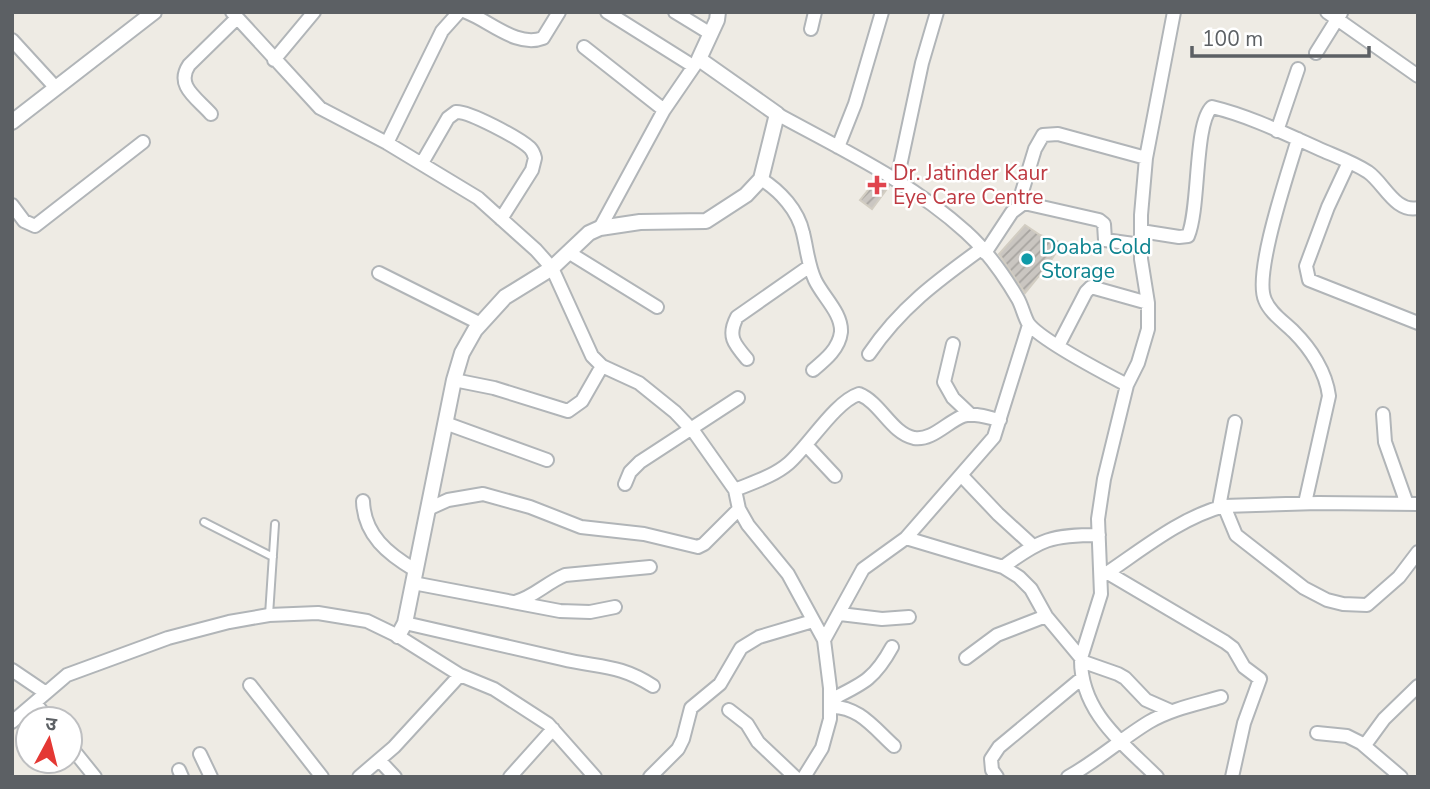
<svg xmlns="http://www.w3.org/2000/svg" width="1430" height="789" viewBox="0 0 1430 789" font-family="'Nunito Sans','Noto Sans Devanagari',sans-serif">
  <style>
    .building { fill: url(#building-hatch); stroke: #d2cdc2; stroke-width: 2 }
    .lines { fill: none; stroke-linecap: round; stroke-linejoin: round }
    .service-casing { stroke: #b1b5b8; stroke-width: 10 }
    .minor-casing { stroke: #b1b5b8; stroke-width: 16 }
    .tertiary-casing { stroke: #b1b5b8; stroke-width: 18 }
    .service { stroke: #fff; stroke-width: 6 }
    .minor { stroke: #fff; stroke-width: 12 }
    .tertiary { stroke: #fff; stroke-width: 14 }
    .health-dot { fill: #e0444e; stroke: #fff; stroke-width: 2.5 }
    .culture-dot { fill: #0f9aa8; stroke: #fff; stroke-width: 2.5 }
    .labels { text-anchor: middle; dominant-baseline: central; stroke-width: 5; stroke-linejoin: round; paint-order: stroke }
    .health-label { font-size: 21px; fill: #be3a42; stroke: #fff; text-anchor: start }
    .culture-label { font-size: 21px; fill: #0d838f; stroke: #fff; text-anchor: start }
  </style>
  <defs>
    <pattern id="building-hatch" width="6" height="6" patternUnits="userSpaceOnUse" patternTransform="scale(1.75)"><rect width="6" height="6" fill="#cac6c1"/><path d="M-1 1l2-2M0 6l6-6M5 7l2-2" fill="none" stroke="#a7a4a0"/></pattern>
  </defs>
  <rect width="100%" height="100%" fill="#eeebe4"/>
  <!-- building -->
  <path class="building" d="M877 179 889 186 872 209 860 200Z
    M1025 225 1040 235 1062 243 1048 265 1025 293 999 254Z"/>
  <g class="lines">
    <!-- service casing -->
    <g class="service-casing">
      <path id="service" d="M204 522 273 557
        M269 615 275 524"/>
    </g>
    <!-- minor casing -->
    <g class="minor-casing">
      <path id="minor" d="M232 12 320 108 387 143 478 198 536 250 552 268 592 356 602 366 639 383 675 412 694 432 735 490 739 509 748 525 788 574 824 640 830 688V719L822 748 804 777
        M466 12C490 21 517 48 543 38L559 12
        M607 12 693 66
        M675 12 711 34
        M1327 12 1418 76
        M811 29 815 12
        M12 40 56 88
        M584 47 664 110
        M1316 53 1341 13
        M274 60 314 12
        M211 114C197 98 175 86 189 65L237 18
        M777 114C841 149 911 182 966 232 986 250 1004 275 1018 299 1022 306 1024 316 1028 323 1040 340 1106 374 1127 385L1104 479 1098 519 1101 594 1081 658C1080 712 1123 743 1157 777
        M1277 131 1298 69
        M1298 139C1289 170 1253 274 1265 300 1270 313 1284 322 1294 332 1311 349 1326 372 1329 396L1305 503
        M387 143 442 31 459 12
        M838 147 855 104 882 12
        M1349 162 1328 207 1306 266 1309 280 1418 323
        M422 163 448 118 456 112C469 111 519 138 530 148 533 151 534 154 535 158L532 170 501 219
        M761 179C780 191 798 210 803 233 807 249 808 265 815 280 823 297 842 313 841 332 839 349 825 360 813 370
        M897 180 922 63 937 12
        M12 205 24 221 35 226 143 142
        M1018 205 1035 149 1043 135 1058 134 1146 158
        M600 228 664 110 699 59
        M1141 231 1179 237 1188 236C1200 208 1194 123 1212 107 1250 116 1288 135 1324 151 1338 157 1354 163 1368 172 1384 183 1395 213 1418 208
        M568 252 657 307
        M985 253 1012 212 1024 203 1099 220 1104 224 1105 240 1141 245
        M379 273 481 324
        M953 344 944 382 953 398 971 415
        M1058 346 1086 292 1091 287 1148 303
        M869 354C900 308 937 281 981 249
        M747 359C734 344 727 336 737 317L810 266
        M454 380 494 388 568 411 582 401 602 366
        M1127 385 1138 363 1148 329V303L1141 259V215L1146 158 1174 12
        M1383 414 1385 442 1407 504
        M445 423 547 460
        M807 446 835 476
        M961 475 998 514 1033 546
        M625 484 630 472 640 462 738 398
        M735 490C754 482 774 476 789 463 810 444 835 402 859 394 881 403 891 433 914 438 932 441 947 422 963 416 974 412 989 418 1000 420
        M363 501C364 535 388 554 415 570
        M1224 506 1236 535 1304 588 1327 600 1343 604 1367 605 1399 577 1418 552
        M1219 507 1235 422
        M428 509 448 500 483 494 530 507 581 527 644 534 698 547 704 544 739 509
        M906 538 1003 567 1019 577 1031 589 1046 616 1081 658
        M1003 567C1041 539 1051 535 1099 535
        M1108 573 1225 642 1233 648 1244 667 1260 679 1244 723 1232 777
        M1101 577C1139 552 1179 518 1224 506L1318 503 1418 504
        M413 583 560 611 590 612 615 607
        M515 602C534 597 546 583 565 575L650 567
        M840 614 882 619 909 617
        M405 623C458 635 510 647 562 659 600 668 619 664 653 686
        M824 640 863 569 906 538 994 437 1029 325
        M966 658 997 635 1046 616
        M1081 661 1118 674 1125 678 1146 700 1171 711
        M12 670 46 693
        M250 685 322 777
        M830 700C862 684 874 680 892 647
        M35 703 48 719
        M830 707C858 705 875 729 894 746
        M729 710 747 724 758 742 795 777
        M12 722 67 675 168 638 229 622 269 615 318 613 367 621 398 636 460 675 494 689 548 724 595 777
        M1317 733 1347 736 1361 743 1401 777
        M1365 745 1384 719 1418 686
        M70 746 95 777
        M200 754 211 777
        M379 760 395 777
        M179 770 182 777
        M359 777 394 747 460 675
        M510 777 553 729
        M650 777 678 749 683 739 691 708 720 684 741 648 759 637 813 621
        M997 777 992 770 991 759 999 747 1082 678
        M1068 777C1097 761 1121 739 1149 722 1171 709 1197 704 1221 697"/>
    </g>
    <!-- tertiary casing -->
    <g class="tertiary-casing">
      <path id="tertiary" d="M12 122 154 12
        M398 636 405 623 454 380 462 353 475 330 505 297 552 268 589 233 600 228 640 222 706 221 746 195 761 179 777 114 699 59 717 20 718 12"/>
    </g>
    <!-- service -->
    <use href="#service" class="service"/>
    <!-- minor -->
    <use href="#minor" class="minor"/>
    <!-- tertiary -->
    <use href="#tertiary" class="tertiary"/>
  </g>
  <!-- markers -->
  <path class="health-dot" d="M873.5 174.5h7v7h7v7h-7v7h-7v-7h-7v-7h7z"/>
  <circle class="culture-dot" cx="1027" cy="259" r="7"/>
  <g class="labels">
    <!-- health labels -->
    <g class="health-label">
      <text x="893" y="173">Dr. Jatinder Kaur<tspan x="893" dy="24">Eye Care Centre</tspan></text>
    </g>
    <!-- culture labels -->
    <g class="culture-label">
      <text x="1041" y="247">Doaba Cold<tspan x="1041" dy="24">Storage</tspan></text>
    </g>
  </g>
  <!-- border -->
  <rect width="1430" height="789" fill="none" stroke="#5c6064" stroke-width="28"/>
  <!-- north arrow -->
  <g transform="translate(49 740) rotate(7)"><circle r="33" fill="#ffffff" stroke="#bebfc1" stroke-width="2"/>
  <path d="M0-5L12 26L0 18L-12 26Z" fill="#e43834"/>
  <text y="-10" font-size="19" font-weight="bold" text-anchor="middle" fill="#5c6064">उ</text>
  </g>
  <!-- scale -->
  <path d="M1192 46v10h177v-10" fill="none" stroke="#5c6064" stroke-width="3.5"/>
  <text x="1202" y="46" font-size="21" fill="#5c6064" stroke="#ffffff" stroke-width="5" paint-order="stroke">100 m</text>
</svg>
